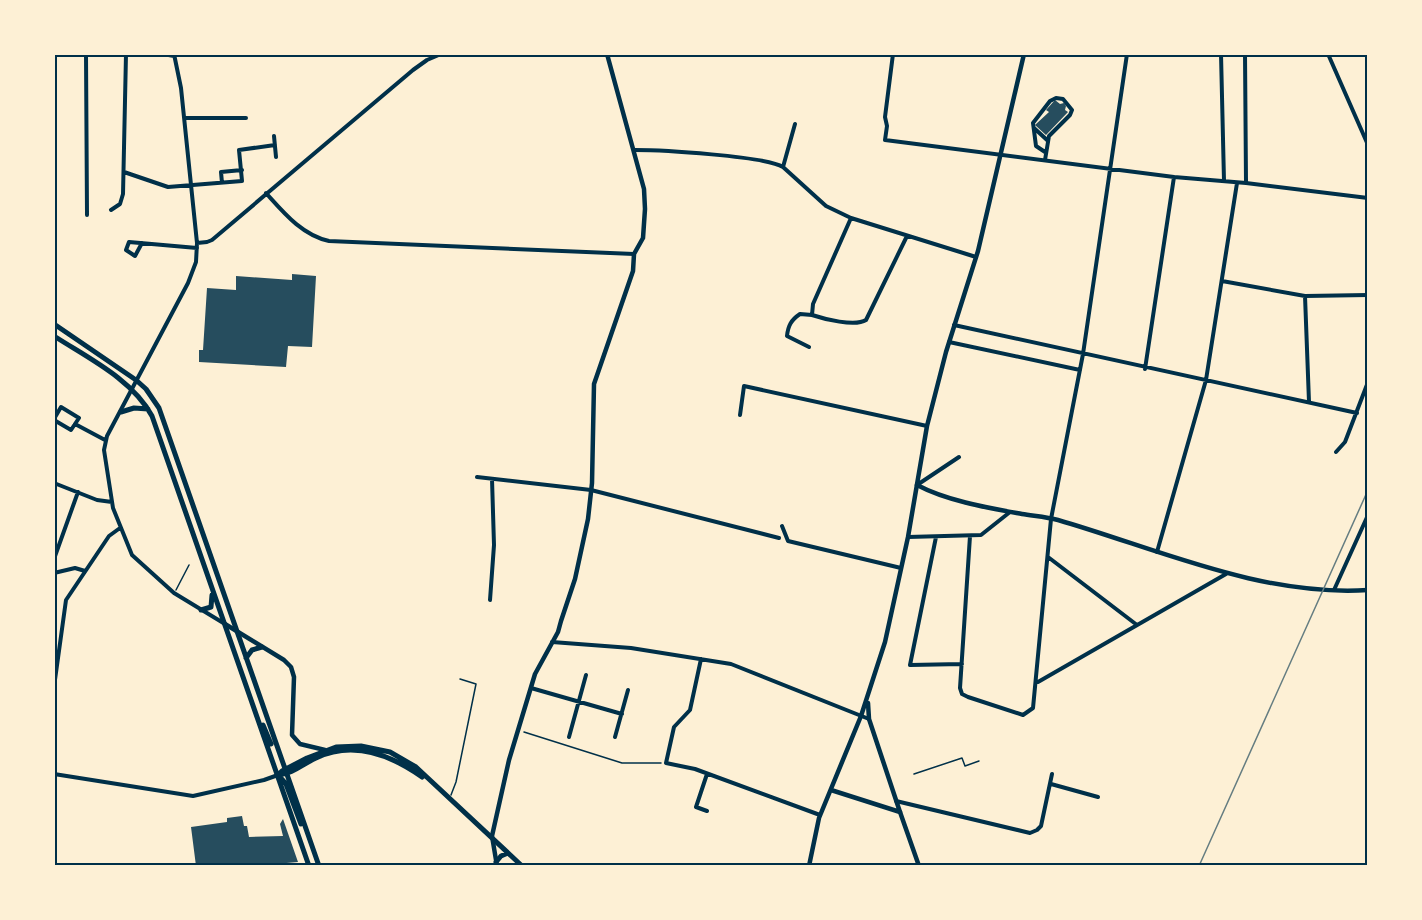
<svg xmlns="http://www.w3.org/2000/svg" width="1422" height="920" viewBox="0 0 1422 920" font-family="Overpass,sans-serif">
  <style>
    .building { fill: #264d5e }
    .lines { fill: none; stroke-linecap: round; stroke-linejoin: round }
    .path { stroke: #003049; stroke-width: 1.5 }
    .service { stroke: #003049; stroke-width: 1.5 }
    .minor { stroke: #003049; stroke-width: 4 }
    .tertiary { stroke: #003049; stroke-width: 4.5 }
    .secondary { stroke: #003049; stroke-width: 4.5 }
    .primary { stroke: #003049; stroke-width: 5 }
    .rail { stroke: #657d81; stroke-width: 1.5 }
    .neatline { fill: none; stroke: #003049; stroke-width: 2 }
  </style>
  <rect width="100%" height="100%" fill="#fdf0d5"/>
  <!-- building -->
  <path class="building" d="M1055 100 1060 104 1064 103 1066 106 1065 110 1068 112 1046 135 1035 125 1049 112 1046 110Z
    M292 274 316 276 312 347 288 346 286 367 199 362V350H203L207 288 236 290V276L292 280Z
    M242 816 244 826H247L249 837 283 836 280 824 283 819 298 862 275 864 276 866H196L191 827 227 822V818Z"/>
  <g class="lines">
    <!-- path -->
    <path class="path" d="M176 590 189 565
      M524 732 622 763H661
      M914 774 962 758 965 766 979 761"/>
    <!-- service -->
    <path class="service" d="M451 795 456 782 476 684 460 679"/>
    <!-- minor -->
    <path class="minor" d="M86 54 87 215
      M163 54 174 56
      M174 54 181 88 197 243 196 262 188 283 107 436 104 450 113 508 132 555 174 593 225 624
      M893 54 885 117 887 126 885 140 1174 177 1246 183 1368 198
      M1221 54 1224 181
      M1245 54 1246 183
      M1328 54 1368 145
      M185 118H246
      M1034 128 1047 140
      M274 136 276 157
      M635 150C660 150 765 156 783 167L826 206 851 218 976 257
      M1045 160 1049 136 1070 115 1072 110 1063 99 1056 98 1050 101 1033 123 1036 146 1045 152
      M783 167 795 124
      M124 172 168 187 242 181 239 150 275 145
      M222 183 221 172 242 170
      M266 193C284 213 302 235 329 241L634 254
      M111 210 120 204 123 194 126 54
      M851 218 813 304 812 315C824 319 855 327 866 320L907 236
      M142 243 135 256 126 250 129 242 197 248
      M197 243 207 242 212 240 413 70 427 60 441 54
      M1222 281 1305 296 1368 295
      M1305 296 1309 402
      M954 325 1357 413
      M949 342 1080 370
      M809 347 787 336C788 326 791 320 800 314L812 315
      M1145 369 1174 177
      M740 415 744 386 927 426
      M54 419 61 407 79 418 71 430 54 420
      M75 424 105 440
      M1336 452 1345 442 1368 382
      M477 477 591 490 779 538
      M54 483 97 500 112 502
      M917 485 959 457
      M782 526 788 541 901 568
      M970 536 960 688 962 694 968 697 1023 715 1033 708 1051 519 1083 354 1127 54
      M908 537 981 535 1010 512
      M936 537 910 665 962 664
      M1157 552 1206 380 1237 183
      M1048 557 1137 625
      M54 559 78 492
      M54 573 75 568 85 571
      M1334 590 1368 515
      M490 600 494 545 492 479
      M552 642 631 648 731 664 869 719
      M701 659 690 710 674 727 666 763 695 769 820 815
      M1038 682 1226 574
      M54 687 66 600 109 536 120 528
      M531 688 622 714
      M569 737 586 675
      M615 737 628 690
      M54 774 193 796 264 780 278 775
      M1051 784 1098 797
      M896 801 1030 833 1037 830 1041 826 1052 774
      M707 811 696 807 707 774"/>
    <!-- tertiary -->
    <path class="tertiary" d="M917 485C947 501 989 508 1022 514 1034 516 1047 517 1058 520 1158 549 1262 597 1368 590
      M225 624 284 660 291 667 294 677 292 735 300 744 325 750
      M900 812 919 866
      M497 866 492 836 509 760 535 674 558 632 561 621 575 579 588 519 592 483 594 384 633 271 634 254 643 238 645 209 644 189 607 54"/>
    <!-- secondary -->
    <path class="secondary" d="M868 703 869 719 900 812
      M831 790 900 812
      M809 866 819 818 861 716 885 642 908 537 927 426 946 352 978 251 1024 54"/>
    <!-- primary -->
    <path class="primary" d="M54 324 136 380 146 389 159 408 319 866
      M54 336C88 358 132 379 152 416L309 866
      M121 412 134 408 148 409
      M201 610 211 607 212 595
      M246 658 252 650 262 647
      M263 725 271 744
      M278 775 282 771 307 758 336 747 361 746 390 752 416 767 522 866
      M278 775C292 774 303 764 316 758 354 740 391 755 422 777
      M279 776 286 784 301 824
      M496 862 501 856 508 853"/>
    <!-- rail -->
    <path class="rail" d="M1199 866 1368 490"/>
  </g>
  <!-- border -->
  <rect width="1422" height="920" fill="none" stroke="#fdf0d5" stroke-width="111"/>
  <rect x="56" y="56" width="1310" height="808" class="neatline"/>
</svg>
